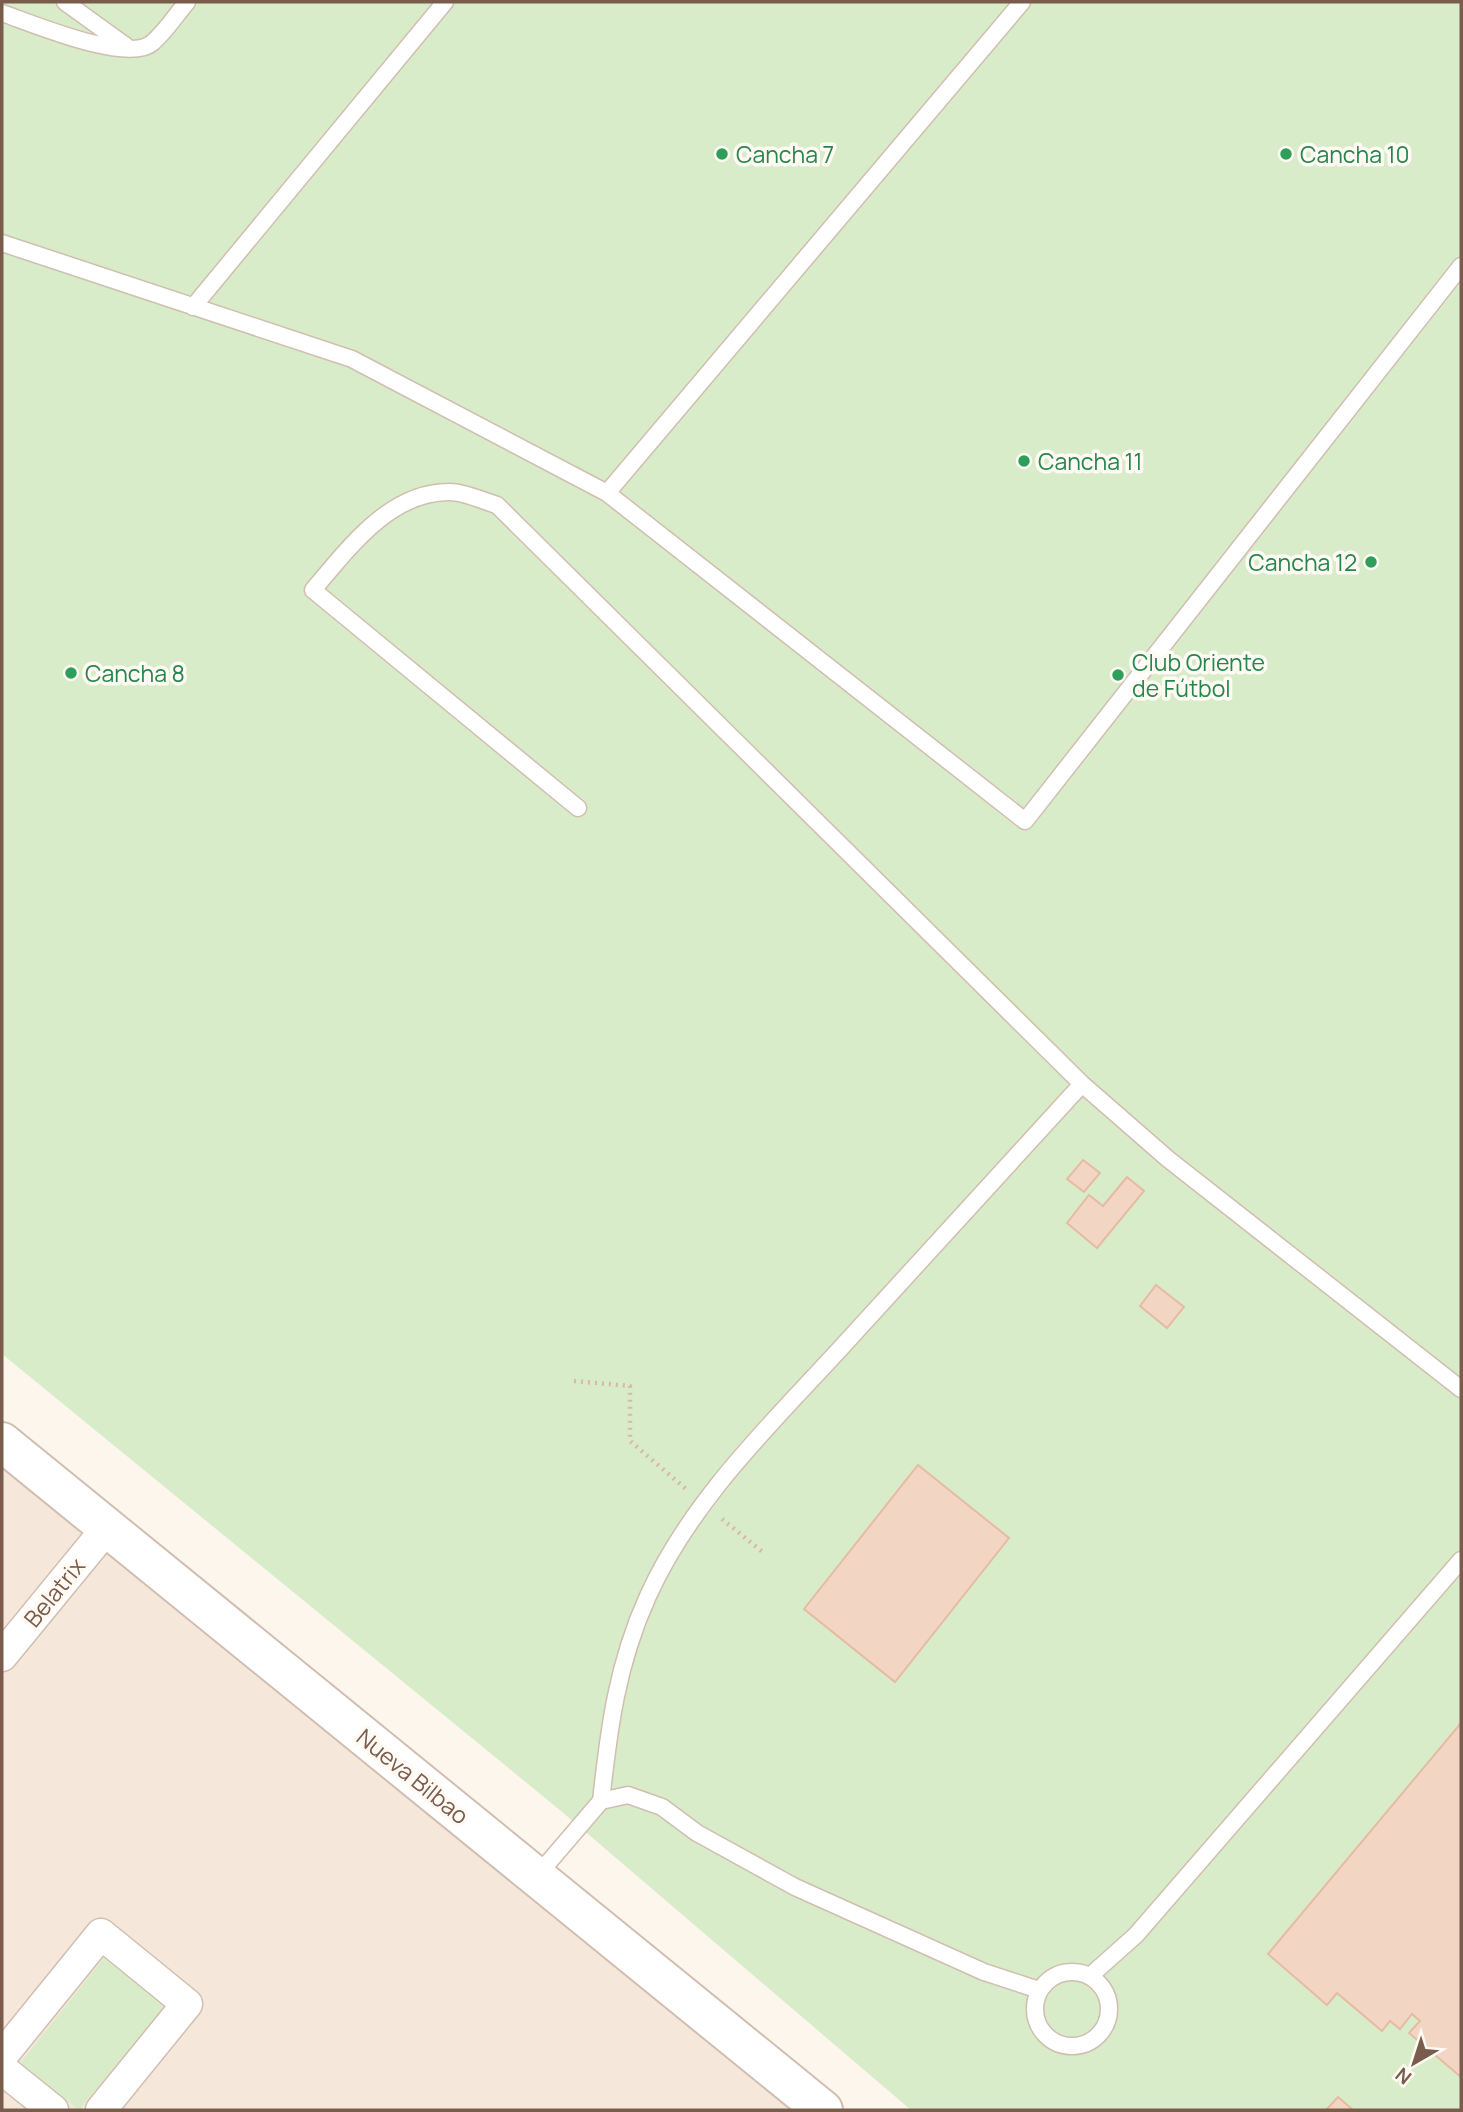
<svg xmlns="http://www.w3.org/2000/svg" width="1463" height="2112" viewBox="0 0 1463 2112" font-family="Manrope,sans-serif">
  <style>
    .residential { fill: #f5e8da }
    .green { fill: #d8ecc9 }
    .building { fill: #f3d5c3; stroke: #e6bba3; stroke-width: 2 }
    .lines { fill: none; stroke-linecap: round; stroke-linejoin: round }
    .service-casing { stroke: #d1beb0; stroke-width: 19 }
    .minor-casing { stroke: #d1beb0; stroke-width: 33 }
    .tertiary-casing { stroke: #d1beb0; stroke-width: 42 }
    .path { stroke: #d9b8a5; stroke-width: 4.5; stroke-dasharray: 2 5; stroke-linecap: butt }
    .service { stroke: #fff; stroke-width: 16 }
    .minor { stroke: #fff; stroke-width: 30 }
    .tertiary { stroke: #fff; stroke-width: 38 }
    .leisure-dot { fill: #2e9e5b; stroke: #fffaf3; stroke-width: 2.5 }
    .labels { text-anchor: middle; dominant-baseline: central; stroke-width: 7; stroke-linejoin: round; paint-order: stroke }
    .leisure-label { font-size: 23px; fill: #27864d; stroke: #fffaf3; text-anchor: start }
    .street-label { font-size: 23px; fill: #7a5c4d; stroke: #fffaf3 }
  </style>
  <rect width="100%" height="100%" fill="#fdf6ec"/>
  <!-- residential -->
  <path class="residential" d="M2 1448 831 2110H2Z"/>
  <!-- green -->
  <path class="green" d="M2 2H1461V2110H911L561 1811 2 1354Z
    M104 1958 165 2006 79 2110 20 2063Z"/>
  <!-- building -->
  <path class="building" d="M1083 1160 1100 1173 1084 1192 1067 1179Z
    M1127 1177 1144 1191 1097 1248 1067 1223 1089 1195 1103 1206Z
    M1156 1285 1184 1307 1167 1328 1140 1306Z
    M918 1465 1009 1538 895 1682 804 1609Z
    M1461 1723V2077L1409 2033 1420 2021 1412 2014 1400 2029 1390 2021 1382 2031 1337 1993 1327 2005 1268 1954Z
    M1338 2097 1353 2110H1326Z"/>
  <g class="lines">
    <!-- service casing -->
    <g class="service-casing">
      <path id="service" d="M65 2 126 46
        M2 13C31 23 128 64 152 43 165 32 176 15 187 2
        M2 243 352 359 607 493 1025 821 1461 266
        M193 307 445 2
        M607 493 1022 2
        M578 808 313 590C348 549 390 491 450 492 465 492 483 501 497 505L1082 1084 1168 1159 1461 1389
        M601 1801C609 1728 617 1664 648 1596 691 1501 769 1426 839 1350 920 1261 1001 1172 1082 1084
        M536 1877 601 1801 628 1795 662 1807 697 1833 795 1887 984 1972 1039 1990
        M1035 2009a37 37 0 1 1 74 0a37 37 0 1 1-74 0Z
        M1090 1976 1136 1935 1461 1560"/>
    </g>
    <!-- minor casing -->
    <g class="minor-casing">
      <path id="minor" d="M2 1656 107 1528
        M2 2056 101 1934 187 2004 101 2110
        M2 2069 53 2110"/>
    </g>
    <!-- tertiary casing -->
    <g class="tertiary-casing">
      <path id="tertiary" d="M2 1442 823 2110"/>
    </g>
    <!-- path -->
    <path class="path" d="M574 1381 630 1386V1441L686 1489
      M722 1519 765 1554"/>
    <!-- service -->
    <use href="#service" class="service"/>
    <!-- minor -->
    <use href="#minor" class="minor"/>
    <!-- tertiary -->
    <use href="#tertiary" class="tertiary"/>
  </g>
  <!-- markers -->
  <g class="leisure-dot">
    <circle cx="722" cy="154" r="7"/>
    <circle cx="1286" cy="154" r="7"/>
    <circle cx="1024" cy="461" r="7"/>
    <circle cx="1371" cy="562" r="7"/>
    <circle cx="71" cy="673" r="7"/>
    <circle cx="1118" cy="675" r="7"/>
  </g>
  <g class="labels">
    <!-- leisure labels -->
    <g class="leisure-label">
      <text x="736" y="154">Cancha 7</text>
      <text x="1300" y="154">Cancha 10</text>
      <text x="1038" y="461">Cancha 11</text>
      <text x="1357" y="562" text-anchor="end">Cancha 12</text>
      <text x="1132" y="662">Club Oriente<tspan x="1132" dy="26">de Fútbol</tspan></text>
      <text x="85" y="673">Cancha 8</text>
    </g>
    <!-- street labels -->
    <g class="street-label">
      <text transform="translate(54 1592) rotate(-51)">Belatrix</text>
      <text transform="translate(413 1776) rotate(39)">Nueva Bilbao</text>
    </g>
  </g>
  <!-- border -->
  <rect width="1463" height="2112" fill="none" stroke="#7a5c4d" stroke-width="7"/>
  <!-- north arrow -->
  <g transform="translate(1414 2063) rotate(219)" stroke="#fffaf3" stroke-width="5" paint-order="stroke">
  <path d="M0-5L12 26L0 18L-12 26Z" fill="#7a5c4d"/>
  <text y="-10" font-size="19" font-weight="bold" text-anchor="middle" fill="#7a5c4d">N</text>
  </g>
</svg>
